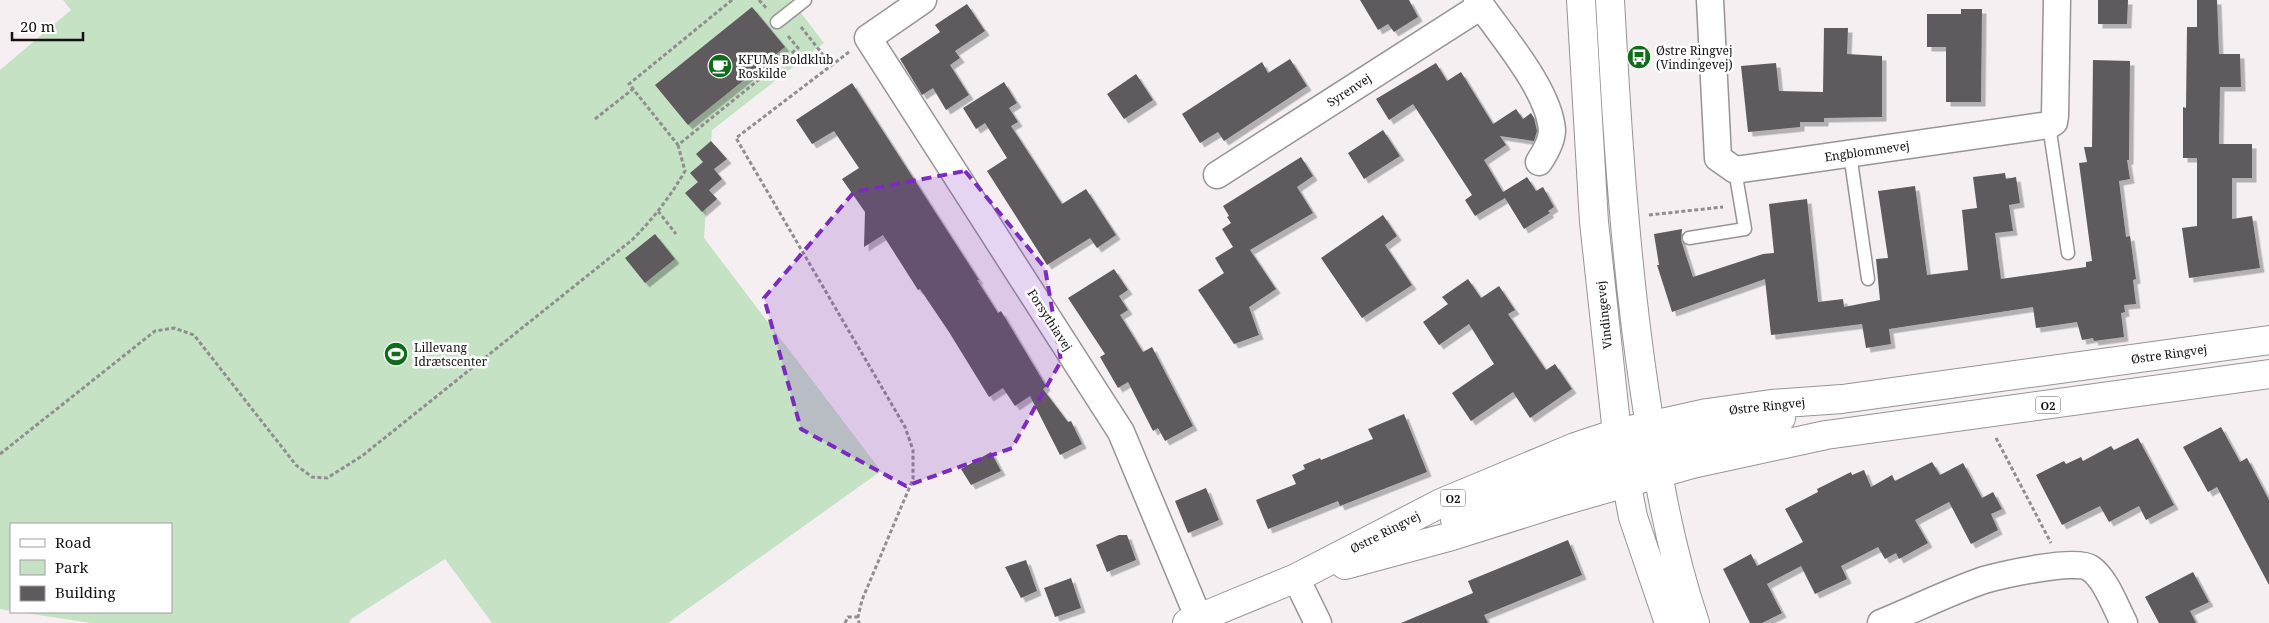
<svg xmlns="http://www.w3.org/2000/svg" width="2269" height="623" viewBox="0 0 2269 623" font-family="'Noto Serif',serif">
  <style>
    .green { fill: #c6e2c5 }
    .building { fill: #5f5a5d; filter: url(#shadow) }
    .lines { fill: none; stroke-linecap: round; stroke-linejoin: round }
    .lane-casing { stroke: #989395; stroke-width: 15 }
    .street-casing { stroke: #989395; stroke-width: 29 }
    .secondary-casing { stroke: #989395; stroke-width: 30 }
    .primary-casing { stroke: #989395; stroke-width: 30 }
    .path { stroke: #928d90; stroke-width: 3; stroke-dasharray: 4 2.5; stroke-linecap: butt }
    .lane { stroke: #fff; stroke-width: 12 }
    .street { stroke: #fff; stroke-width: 26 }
    .secondary { stroke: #fff; stroke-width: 28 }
    .primary { stroke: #fff; stroke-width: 28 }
    .marked { fill: #7b2cbf; fill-opacity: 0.2; stroke: #7b2cbf; stroke-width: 4; stroke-dasharray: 10 6; stroke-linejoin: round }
    .labels { text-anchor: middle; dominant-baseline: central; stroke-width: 5; stroke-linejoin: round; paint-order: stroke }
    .shield { fill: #fffefe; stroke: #5a5859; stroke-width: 1 }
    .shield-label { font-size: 11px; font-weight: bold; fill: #131112 }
    .poi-label { font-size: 12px; fill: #131112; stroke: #fffefe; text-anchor: start }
    .street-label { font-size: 12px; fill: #131112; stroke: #fffefe }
  </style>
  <defs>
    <filter id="shadow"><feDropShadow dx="4.5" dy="4.5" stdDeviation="0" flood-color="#0004"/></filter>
  </defs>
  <rect width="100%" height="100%" fill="#f5eff2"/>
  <!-- green -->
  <path class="green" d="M63 0H791L824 43 712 130 704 238 881 471 668 623H492L445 559 351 619 349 623H92L18 612H171V524H11V611L0 609V70L71 10Z"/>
  <!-- building -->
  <path class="building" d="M1360 0H1409L1418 17 1394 32 1388 24 1378 30Z
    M2098 0H2128L2127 24H2098Z
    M2197 0H2217L2219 54H2240L2241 87H2220L2219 144H2252V178H2232V219L2252 216 2260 268 2189 278 2182 228 2197 226V158H2183V107L2186 108 2187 27H2197Z
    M967 4 985 31 955 51 960 58 950 65 969 95 946 110 933 88 922 95 900 59 940 32 935 25Z
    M752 7 785 47 688 125 655 85Z
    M1961 9H1982L1981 102H1946V47H1927V14H1961Z
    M1824 28H1848L1847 54 1882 56V117L1824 118V122H1800V127L1748 132 1741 66 1776 63 1779 91 1823 92Z
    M1290 59 1307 86 1224 141 1218 132 1200 143 1182 114 1262 62 1268 73Z
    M2093 60 2130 61 2129 160H2127L2130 179 2119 181 2126 237 2130 236 2136 279 2133 280 2136 304 2124 305 2125 312 2121 313 2124 337 2094 341 2093 338 2082 340 2077 322 2036 328 2033 307 1889 329 1891 344 1866 348 1862 324 1771 335 1765 279 1672 312 1657 265H1659L1654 234 1682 229 1681 240 1693 277 1763 254 1774 253 1769 204 1807 199 1818 302 1843 299 1844 307 1880 300 1876 259 1888 258 1878 191 1915 186 1927 275 1968 270 1962 210 1977 208 1973 177 2005 173 2006 179 2016 177 2020 203 2009 205 2013 231 1995 233 2001 279 2086 267V262L2092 261 2079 163 2087 162 2084 147H2092Z
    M1436 63 1447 81 1461 72 1493 124 1516 109 1523 119 1531 113 1534 118 1537 131 1534 141 1500 136 1506 145 1484 160 1503 192 1527 177 1536 191 1543 187 1554 207 1548 211 1550 213 1524 229 1505 198 1475 216 1465 200 1472 195 1413 104 1389 120 1376 99Z
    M1136 74 1153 100 1124 119 1107 94Z
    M1004 82 1017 103 1009 108 1018 122 1011 126 1062 204 1086 189 1116 235 1097 248 1090 238 1047 265 987 171 1007 158 985 123 976 129 963 108Z
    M852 83 979 280H977L998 313 1001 311 1046 386 1043 389 1068 422 1071 421 1082 444 1060 455 1030 396 1015 406 1003 388 989 397 949 332 920 289 918 290 883 235 864 247 865 212 842 179 859 168 834 131 812 144 796 120Z
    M1383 130 1400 156 1364 179 1348 153Z
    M711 141 727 159 714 169 722 179 709 190 717 199 702 212 685 193 698 182 690 173 703 162 696 154Z
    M1301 157 1313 176 1297 187 1313 213 1250 250 1276 289 1249 307 1259 335 1234 344 1198 290 1224 273 1215 258 1233 247 1222 229 1231 223 1227 217 1229 216 1223 206Z
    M1383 215 1397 236 1385 245 1412 285 1362 318 1321 258Z
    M655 234 675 259 645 283 625 258Z
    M1114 269 1128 290 1119 296 1128 310 1120 315 1143 352 1152 347 1193 426 1165 441 1158 428 1153 431 1128 382 1118 388 1100 357 1105 354 1068 298Z
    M1468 279 1481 298 1499 286 1515 310 1508 314 1546 370 1555 364 1572 389 1530 418 1513 392 1471 421 1452 393 1494 364 1469 324 1439 345 1423 322 1448 304 1442 297Z
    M1404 414 1427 472 1340 506 1338 501 1268 529 1256 500 1296 484 1292 475 1305 469 1303 465 1320 458 1321 460 1373 439 1368 429Z
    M2221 427 2240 462 2247 458 2269 500V585L2217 487 2208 492 2183 447Z
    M2138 438 2174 505 2146 520 2139 506 2109 522 2100 506 2062 525 2036 475 2064 461 2066 464 2081 457 2083 461 2111 446 2114 450Z
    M991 452 1001 471 971 485 961 469Z
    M1932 462 1940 475 1963 463 1982 498 1993 492 2002 509 1991 514 1998 530 1971 544 1949 502 1915 520 1928 543 1899 559 1896 553 1885 559 1878 547 1841 566 1847 579 1815 594 1801 566 1767 584 1782 613 1762 623H1750L1723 569 1751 554 1757 566 1803 542 1785 509 1818 492 1817 489 1851 472 1852 475 1864 470 1871 487 1892 475 1895 481Z
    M1206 488 1219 520 1188 533 1175 501Z
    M1119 535H1127L1136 560 1107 572 1096 545Z
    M1568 540 1582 575 1484 615 1488 623H1401L1473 593 1468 581Z
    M1026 560 1037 591 1021 598 1005 567Z
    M2193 572 2209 602 2190 611 2196 623H2159L2145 597Z
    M1071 578 1081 608 1055 617 1044 588Z"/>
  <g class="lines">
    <!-- lane casing -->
    <g class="lane-casing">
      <path id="lane" d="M777 22 805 0
        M2049 125 2068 253
        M1850 154 1868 279
        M1689 238 1745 229 1735 170"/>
    </g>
    <!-- street casing -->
    <g class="street-casing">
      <path id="street" d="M923 0 868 38 1121 432 1199 619
        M1477 0C1500 34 1549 89 1552 130 1552 141 1545 153 1539 162
        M1710 0 1718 158 1735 170 2049 125 2054 122 2055 116 2057 0
        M1217 175 1481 6
        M1296 578 1318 623
        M1881 623C1915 609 1949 592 1984 580 2002 575 2076 558 2090 568 2106 579 2115 606 2124 623"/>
    </g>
    <!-- secondary casing -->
    <g class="secondary-casing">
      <path id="secondary" d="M1581 0 1594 222 1617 433 1633 517 1669 623
        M1610 0C1617 130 1625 259 1644 387 1656 467 1669 546 1695 623"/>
    </g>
    <!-- primary casing -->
    <g class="primary-casing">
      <path id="primary" d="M1631 477 1653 449 1781 418
        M1455 519 1559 478 1622 460 1649 426
        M1345 565 1452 536 1563 501 1692 464 1826 435 2269 374
        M1187 623 1296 578 1441 503 1575 447 1617 433 1707 413 1771 404 1842 399 2269 340"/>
    </g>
    <!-- path -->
    <path class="path" d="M732 0 629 84 678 145 798 48 788 36
      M759 0 767 9
      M801 27 832 66
      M849 52 736 138 905 427 913 450V479L862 600 858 617 859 623
      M595 119 633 89
      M658 211 676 234
      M1649 215 1723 207
      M1996 438 2051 543
      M0 454 155 331 174 328 194 335 296 465 312 477 327 478 362 456 632 240C653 219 670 197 685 171L678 145
      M845 623 848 617H858"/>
    <!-- lane -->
    <use href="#lane" class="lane"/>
    <!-- street -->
    <use href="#street" class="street"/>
    <!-- secondary -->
    <use href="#secondary" class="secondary"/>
    <!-- primary -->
    <use href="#primary" class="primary"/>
  </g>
  <!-- marked area -->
  <path class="marked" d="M965 171 1045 268 1061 361 1012 448 906 486 801 429 764 298 854 192Z"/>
  <!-- icons -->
  <defs>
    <g id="bus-disc" transform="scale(1.25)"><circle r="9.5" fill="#0f6d1a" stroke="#fffefe"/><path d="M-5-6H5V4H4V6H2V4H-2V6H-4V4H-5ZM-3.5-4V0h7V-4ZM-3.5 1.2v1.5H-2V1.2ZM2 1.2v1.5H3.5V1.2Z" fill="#fff"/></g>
    <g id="cafe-disc" transform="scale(1.25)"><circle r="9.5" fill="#0f6d1a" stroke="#fffefe"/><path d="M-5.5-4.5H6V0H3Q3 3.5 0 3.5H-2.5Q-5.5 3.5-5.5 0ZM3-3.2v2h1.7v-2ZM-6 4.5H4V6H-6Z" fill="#fff"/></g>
    <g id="stadium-disc" transform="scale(1.25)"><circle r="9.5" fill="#0f6d1a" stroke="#fffefe"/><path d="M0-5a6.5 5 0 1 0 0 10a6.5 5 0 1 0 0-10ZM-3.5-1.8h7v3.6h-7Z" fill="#fff"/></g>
  </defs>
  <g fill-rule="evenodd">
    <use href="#bus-disc" x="1639" y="57"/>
    <use href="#cafe-disc" x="720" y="66"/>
    <use href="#stadium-disc" x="396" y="354"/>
  </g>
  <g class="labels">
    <!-- shield labels -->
    <g class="shield">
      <rect x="2035.5" y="396.5" width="25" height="17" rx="4"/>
      <rect x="1440.5" y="489.5" width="25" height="17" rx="4"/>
    </g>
    <g class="shield-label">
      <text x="2048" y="405">O2</text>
      <text x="1453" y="498">O2</text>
    </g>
    <!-- poi labels -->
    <g class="poi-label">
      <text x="1656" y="50">Østre Ringvej<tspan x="1656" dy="14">(Vindingevej)</tspan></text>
      <text x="738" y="59">KFUMs Boldklub<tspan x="738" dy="14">Roskilde</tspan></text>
      <text x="414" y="347">Lillevang<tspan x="414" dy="14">Idrætscenter</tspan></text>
    </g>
    <!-- street labels -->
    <g class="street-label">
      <text transform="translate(1349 90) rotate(-33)">Syrenvej</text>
      <text transform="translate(1867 151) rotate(-8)">Engblommevej</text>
      <text transform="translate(1604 315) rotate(-96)">Vindingevej</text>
      <text transform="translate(1050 320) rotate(57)">Forsythiavej</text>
      <text transform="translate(2169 354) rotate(-8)">Østre Ringvej</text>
      <text transform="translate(1767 406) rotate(-6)">Østre Ringvej</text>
      <text transform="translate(1385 532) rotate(-27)">Østre Ringvej</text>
    </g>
  </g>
  <!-- legend -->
  <rect x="10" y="523" width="162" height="90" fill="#fffefe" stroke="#a19fa0"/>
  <rect x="20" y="539" width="25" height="8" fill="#ffffff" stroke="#a19fa0"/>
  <text x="55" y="548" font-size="15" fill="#131112">Road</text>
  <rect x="20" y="560" width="25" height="15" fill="#c6e2c5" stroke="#a19fa0"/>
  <text x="55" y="573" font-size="15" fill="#131112">Park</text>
  <rect x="20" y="586" width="25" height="15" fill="#5f5a5d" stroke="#a19fa0"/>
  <text x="55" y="598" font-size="15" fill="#131112">Building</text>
  <!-- scale -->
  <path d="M12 32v8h71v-8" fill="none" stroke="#131112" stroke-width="2.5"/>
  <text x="20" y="32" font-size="15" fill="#131112" stroke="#fffefe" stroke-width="4" paint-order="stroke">20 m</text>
</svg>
